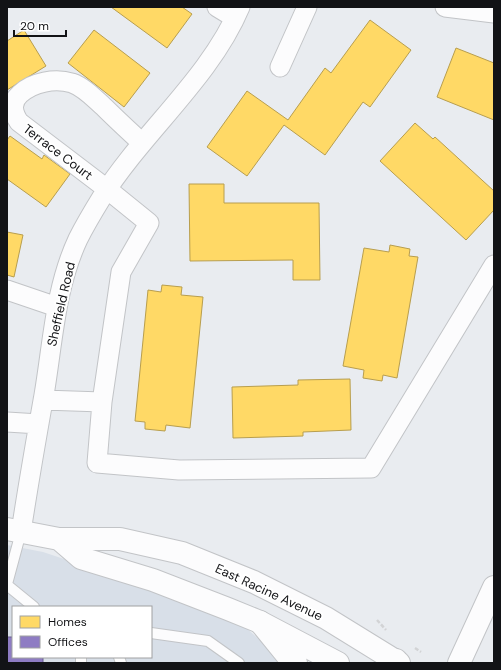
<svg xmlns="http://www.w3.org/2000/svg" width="501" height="670" viewBox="0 0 501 670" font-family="'DM Sans',sans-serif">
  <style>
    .built { fill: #d8dfe8; fill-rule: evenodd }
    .homes { fill: #ffd966; stroke: #b89e4e }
    .offices { fill: #8e7cc3; stroke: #695c8f }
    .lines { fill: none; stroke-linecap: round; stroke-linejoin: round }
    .lane-casing { stroke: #c2c4c7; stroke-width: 12 }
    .street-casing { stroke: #c2c4c7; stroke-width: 21 }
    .secondary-casing { stroke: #c2c4c7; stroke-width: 24 }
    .primary-casing { stroke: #c2c4c7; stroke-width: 24 }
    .path { stroke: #d2d3d5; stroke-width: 2.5; stroke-dasharray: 4 2; stroke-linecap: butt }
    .lane { stroke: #fcfcfd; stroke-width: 10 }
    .street { stroke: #fcfcfd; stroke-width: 19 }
    .secondary { stroke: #fcfcfd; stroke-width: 22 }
    .primary { stroke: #fcfcfd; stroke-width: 22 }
    .labels { text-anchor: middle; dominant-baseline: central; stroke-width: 4; stroke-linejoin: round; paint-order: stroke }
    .street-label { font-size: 13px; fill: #121316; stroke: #fff }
  </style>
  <rect width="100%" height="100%" fill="#e9ecf0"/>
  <!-- built -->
  <path class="built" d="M7 545 43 552 94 569 244 626 285 663H7ZM13 607H151V657H13Z"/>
  <!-- homes -->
  <path class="homes" d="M111 7H182L192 14 167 48Z
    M370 20 411 50 370 107 363 102 325 155 284 125 247 176 207 147 247 91 288 120 325 68 331 73Z
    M24 30 46 66 7 90V41Z
    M94 30 150 73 124 107 68 63Z
    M456 48 494 63V120L437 97Z
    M415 123 433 139 435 137 494 191V210L466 240 380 161Z
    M10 136 42 159 44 155 70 174 46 207 7 179V140Z
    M189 184H224V203H319L320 280H293V260L190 261Z
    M7 232 23 235 14 277 7 275Z
    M390 245 410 249 409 256 418 257 397 378 383 375 382 381 363 378 364 370 343 366 364 248 389 252Z
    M162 285 182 287 181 295 203 297 190 428 166 425 165 431 145 429V422L135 421 148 290 161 292Z
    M350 379 351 430 303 432V436L233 438 232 387 298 385V380Z"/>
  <!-- offices -->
  <path class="offices" d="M7 637H13V657H43V663H7Z"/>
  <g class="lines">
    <!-- lane casing -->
    <g class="lane-casing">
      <path id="lane" d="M7 584 21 532
        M7 585 34 607
        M151 633 208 641 239 663
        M119 657 121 663
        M81 663V657"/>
    </g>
    <!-- street casing -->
    <g class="street-casing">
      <path id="street" d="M217 7 235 18
        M445 7 494 13
        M280 67 307 7
        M7 290 57 307
        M43 400 102 402 97 463 179 470 371 468 494 265
        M102 402 121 272 149 223 107 189 19 122C13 113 10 103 20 94 33 82 55 78 72 83 84 87 95 99 104 107 116 119 129 131 142 143
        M7 422 39 424
        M21 532C28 486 36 440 44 395 53 342 55 288 78 239 85 225 94 210 102 197 143 132 210 78 240 7"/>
    </g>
    <!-- secondary casing -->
    <g class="secondary-casing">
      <path id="secondary" d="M7 529 59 539H120L182 553 254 582 326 618 399 663
        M59 539 81 558 153 580 228 609 260 622 338 663"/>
    </g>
    <!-- primary casing -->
    <g class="primary-casing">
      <path id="primary" d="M260 622 286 654 296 663
        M396 660V663
        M459 663 494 587"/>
    </g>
    <!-- path -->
    <path class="path" d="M377 620 386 630
      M415 648 421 652"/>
    <!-- lane -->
    <use href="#lane" class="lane"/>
    <!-- street -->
    <use href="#street" class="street"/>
    <!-- secondary -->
    <use href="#secondary" class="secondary"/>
    <!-- primary -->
    <use href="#primary" class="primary"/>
  </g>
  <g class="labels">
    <!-- street labels -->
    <g class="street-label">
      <text transform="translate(58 152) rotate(37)">Terrace Court</text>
      <text transform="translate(61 304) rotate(-77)">Sheffield Road</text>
      <text transform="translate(269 592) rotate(25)">East Racine Avenue</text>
    </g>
  </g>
  <!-- border -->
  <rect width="501" height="670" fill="none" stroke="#121316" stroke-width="16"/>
  <!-- legend -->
  <rect x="12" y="606" width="140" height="52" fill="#ffffff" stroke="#a0a1a2"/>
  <rect x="20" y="616" width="20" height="12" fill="#ffd966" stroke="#a0a1a2"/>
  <text x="48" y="626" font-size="12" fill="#121316">Homes</text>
  <rect x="20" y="636" width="20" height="12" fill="#8e7cc3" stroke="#a0a1a2"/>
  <text x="48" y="646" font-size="12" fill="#121316">Offices</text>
  <!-- scale -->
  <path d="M14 30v6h52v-6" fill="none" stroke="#121316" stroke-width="2"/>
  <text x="20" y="30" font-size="12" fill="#121316" stroke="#ffffff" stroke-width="3" paint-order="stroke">20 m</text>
</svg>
